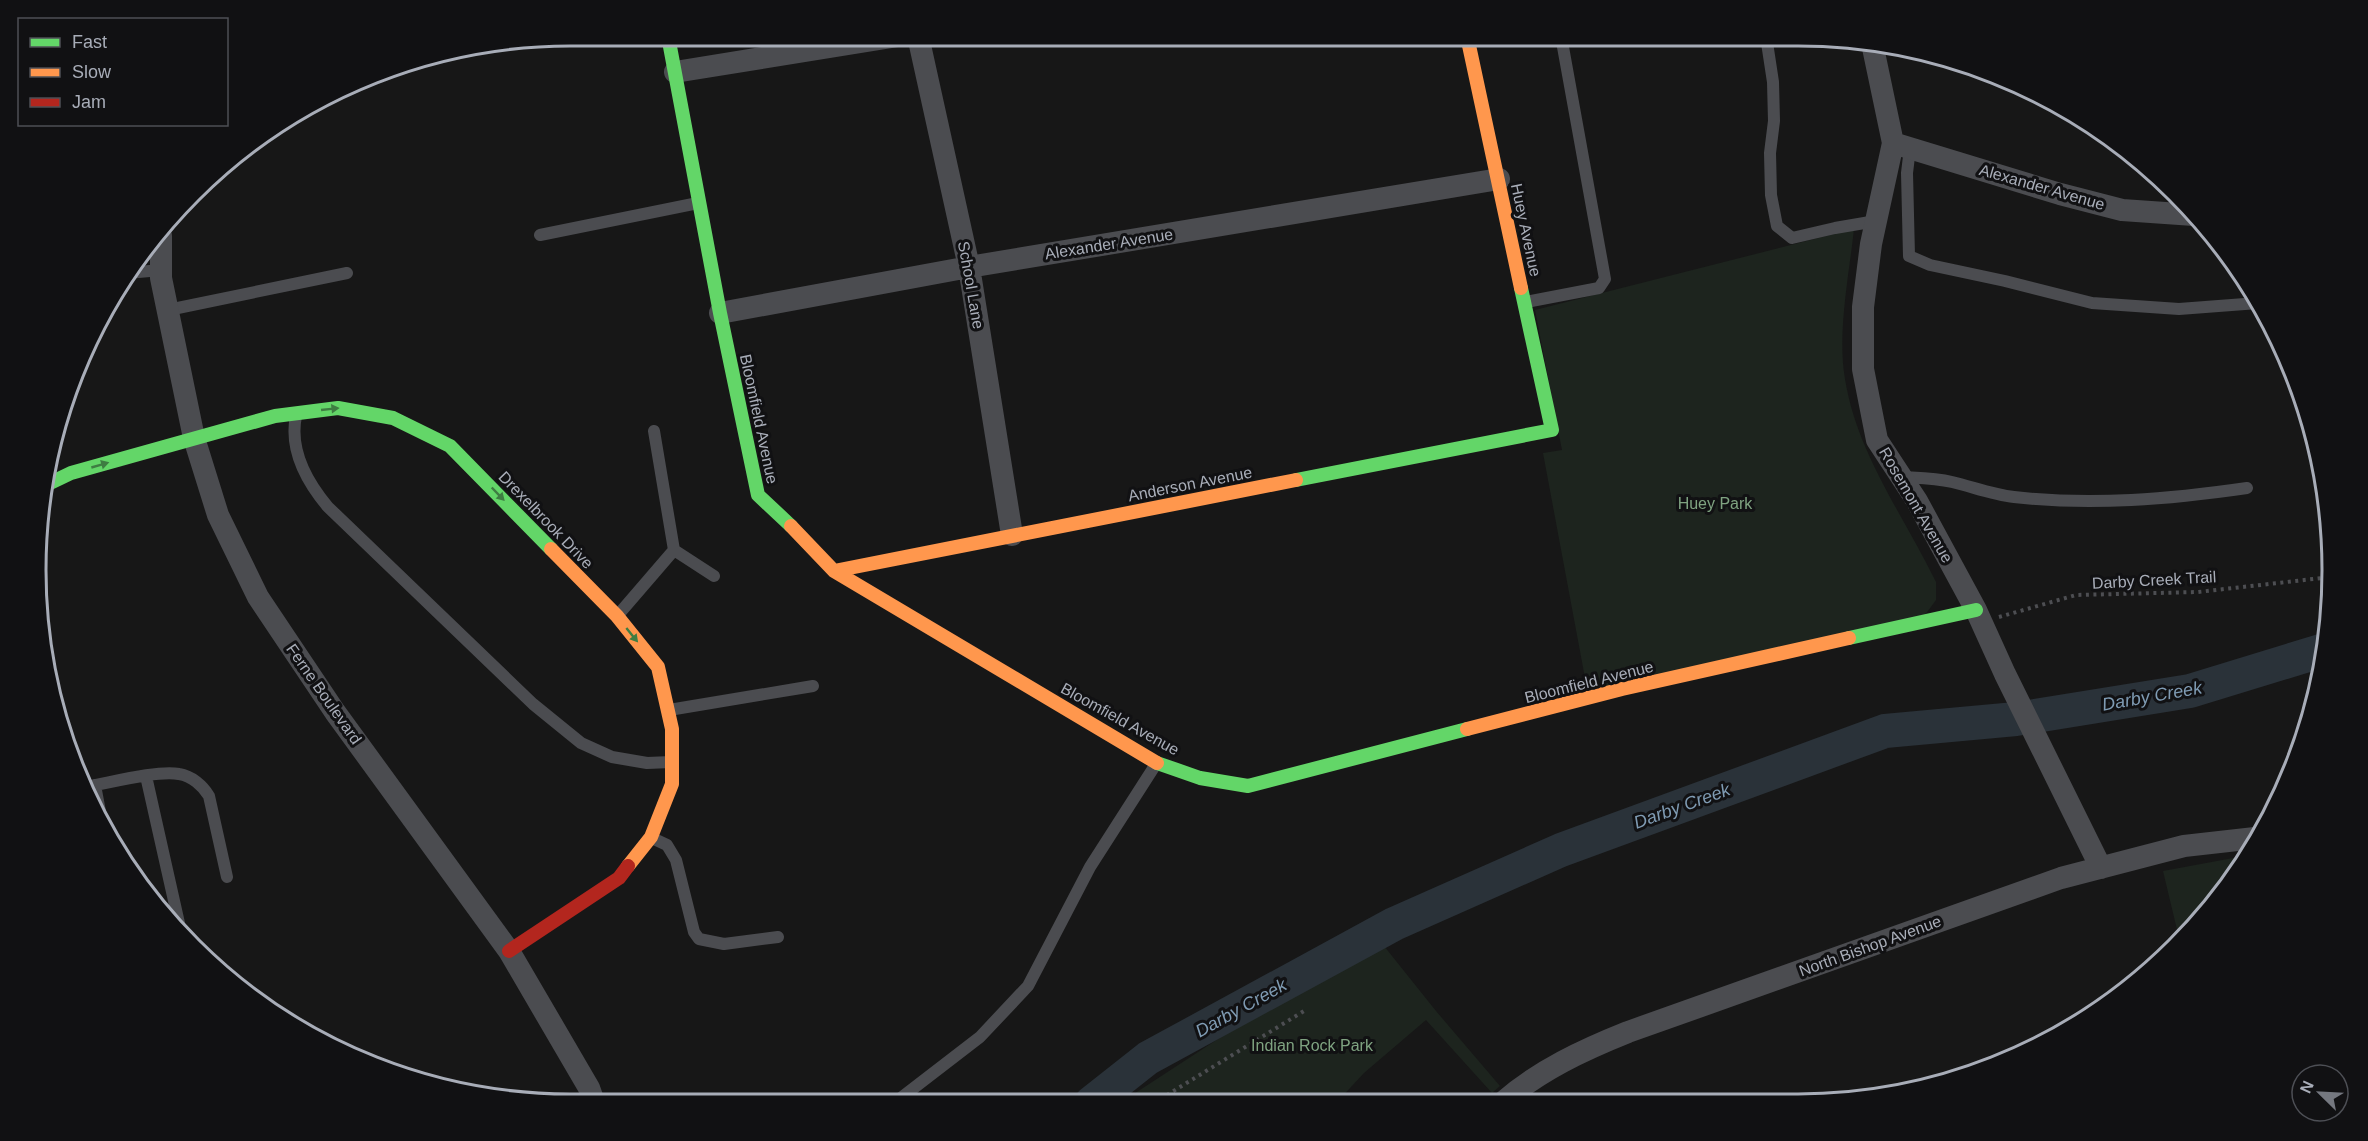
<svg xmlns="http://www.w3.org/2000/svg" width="2368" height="1141" viewBox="0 0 2368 1141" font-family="Arial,sans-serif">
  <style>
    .green { fill: #1d241e }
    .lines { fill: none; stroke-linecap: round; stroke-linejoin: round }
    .river { stroke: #2a3239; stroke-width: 34 }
    .path { stroke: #4d4e52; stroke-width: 4; stroke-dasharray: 3 4.5; stroke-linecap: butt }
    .lane { stroke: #4b4c50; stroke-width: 12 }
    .street { stroke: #4b4c50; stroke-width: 22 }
    .fast { stroke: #63d668; stroke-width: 14 }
    .slow { stroke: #ff974d; stroke-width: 14 }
    .jam { stroke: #b3261e; stroke-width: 14 }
    .oneway { fill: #3e7d42 }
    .labels { text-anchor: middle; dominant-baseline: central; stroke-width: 6; stroke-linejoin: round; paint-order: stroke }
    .street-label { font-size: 16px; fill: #a8adb8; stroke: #111113 }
    .park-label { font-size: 16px; fill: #7fa381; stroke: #111113 }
    .water-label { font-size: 18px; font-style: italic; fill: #7f9bb3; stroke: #111113 }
    .rim { fill: none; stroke: #a8adb8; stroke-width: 3 }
  </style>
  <rect width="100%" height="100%" fill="#171717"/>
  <!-- green -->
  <path class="green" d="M1854 229C1849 275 1837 334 1845 379 1857 454 1904 516 1936 582V600L1922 619 1588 694 1543 453 1562 450 1535 310Z
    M2244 856 2222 896 2179 938 2163 871Z
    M1376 936 1436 1011 1500 1086 1492 1093 1426 1020 1364 1073 1337 1102 1120 1103Z"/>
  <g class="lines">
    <!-- river -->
    <path class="river" d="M1091 1103 1148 1058 1394 924 1561 850 1885 731 2016 719 2190 691 2324 650"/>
    <!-- path -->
    <path class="path" d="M1999 617 2076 595 2198 592 2331 577
      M1154 1103 1304 1011"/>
    <!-- lane -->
    <path class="lane" d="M1766 36 1773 82 1774 121 1770 153 1771 195 1777 226 1792 238 1835 228 1876 221
      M1919 52 1922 54 1933 56
      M1910 148 1907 173 1909 256 1930 265 2005 281 2092 303 2179 309 2258 303
      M540 235 698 203
      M127 273 161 270
      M1526 302 1599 288 1605 279 1561 36
      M168 310 347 273
      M296 416C289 450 307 482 328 507L533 704 581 743 612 757 647 763 671 762
      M1902 477C1919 478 1935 478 1952 482 1973 487 1993 495 2014 497 2092 506 2171 499 2247 488
      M674 550 714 576
      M618 615 674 550 654 431
      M669 710 813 686
      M146 776 181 932
      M95 785 102 822
      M85 787C109 783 157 770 179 774 192 776 203 786 209 796L227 877
      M652 838 667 845 676 860 694 932 699 939 724 944 778 937
      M893 1104 980 1037 1028 986 1090 867 1156 764"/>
    <!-- street -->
    <path class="street" d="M918 36 969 267 1012 535
      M1872 43 1893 143 1871 244 1863 307V369L1877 440 1917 501 1976 610 2005 674 2101 868
      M675 72 898 36
      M1893 143 2060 194 2122 210 2194 215
      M161 236V278L194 438 218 515 258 597 335 712 509 951 589 1088 595 1105
      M720 313 969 267 1499 179
      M1503 1102C1540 1070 1583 1050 1628 1032L2061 878 2184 846 2255 838"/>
    <!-- fast -->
    <path class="fast" d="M668 36 720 313 758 495 791 526
      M1296 480 1552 430 1521 288
      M46 485 71 473 275 416 338 408 393 418 450 446 551 549
      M1849 638 1976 610
      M1157 763 1200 778 1248 786 1467 729"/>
    <!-- slow -->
    <path class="slow" d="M1467 36 1521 288
      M791 526 834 571 1157 763
      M551 549 617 616 658 667 672 729V784L651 837 628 866
      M834 571 1296 480
      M1467 729 1622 689 1849 638"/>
    <!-- jam -->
    <path class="jam" d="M509 951 619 878 628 866"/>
  </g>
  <!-- one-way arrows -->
  <defs><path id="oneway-solid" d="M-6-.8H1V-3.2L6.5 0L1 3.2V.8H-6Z" transform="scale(1.5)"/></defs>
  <g class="oneway">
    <use href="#oneway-solid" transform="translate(330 409) rotate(-6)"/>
    <use href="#oneway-solid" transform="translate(100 465) rotate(-16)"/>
    <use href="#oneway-solid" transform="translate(498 494) rotate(46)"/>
    <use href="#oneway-solid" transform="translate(632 635) rotate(51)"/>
  </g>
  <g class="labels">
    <!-- street labels -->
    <g class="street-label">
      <text transform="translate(2042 187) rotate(16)">Alexander Avenue</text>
      <text transform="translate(1526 230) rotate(78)">Huey Avenue</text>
      <text transform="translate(1109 244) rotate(-9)">Alexander Avenue</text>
      <text transform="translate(971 285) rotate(80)">School Lane</text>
      <text transform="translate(759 419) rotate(78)">Bloomfield Avenue</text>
      <text transform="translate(1190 484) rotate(-11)">Anderson Avenue</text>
      <text transform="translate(1916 505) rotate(60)">Rosemont Avenue</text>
      <text transform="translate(546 520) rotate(46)">Drexelbrook Drive</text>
      <text transform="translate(2154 580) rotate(-3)">Darby Creek Trail</text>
      <text transform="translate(1589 682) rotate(-14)">Bloomfield Avenue</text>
      <text transform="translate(324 694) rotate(55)">Ferne Boulevard</text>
      <text transform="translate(1120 719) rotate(29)">Bloomfield Avenue</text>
      <text transform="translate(1870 946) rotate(-20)">North Bishop Avenue</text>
    </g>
    <!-- park labels -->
    <g class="park-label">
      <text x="1715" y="503">Huey Park</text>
      <text x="1312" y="1045">Indian Rock Park</text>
    </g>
    <!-- water labels -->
    <g class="water-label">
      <text transform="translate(2152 696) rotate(-10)">Darby Creek</text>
      <text transform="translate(1682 806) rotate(-20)">Darby Creek</text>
      <text transform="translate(1241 1008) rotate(-29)">Darby Creek</text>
    </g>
  </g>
  <!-- crop -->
  <path d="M0 0H2368V1141H0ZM570 46H1798A524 524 0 0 1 2322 570V570A524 524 0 0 1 1798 1094H570A524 524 0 0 1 46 570V570A524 524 0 0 1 570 46Z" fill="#111113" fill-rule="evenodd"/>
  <path class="rim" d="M570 46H1798A524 524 0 0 1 2322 570V570A524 524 0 0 1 1798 1094H570A524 524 0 0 1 46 570V570A524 524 0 0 1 570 46Z"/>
  <!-- legend -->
  <rect x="18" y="18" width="210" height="108" fill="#111113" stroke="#4d4f55" stroke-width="1.5"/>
  <rect x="30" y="38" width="30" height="9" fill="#63d668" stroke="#4d4f55" stroke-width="1.5"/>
  <text x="72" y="48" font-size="18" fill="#a8adb8">Fast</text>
  <rect x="30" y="68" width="30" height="9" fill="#ff974d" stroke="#4d4f55" stroke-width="1.5"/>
  <text x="72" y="78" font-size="18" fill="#a8adb8">Slow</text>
  <rect x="30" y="98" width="30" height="9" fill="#b3261e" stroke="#4d4f55" stroke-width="1.5"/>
  <text x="72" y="108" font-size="18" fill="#a8adb8">Jam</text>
  <!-- north arrow -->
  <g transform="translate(2320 1093) rotate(294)"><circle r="28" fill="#111113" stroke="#4d4f55" stroke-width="1.5"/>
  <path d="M0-4.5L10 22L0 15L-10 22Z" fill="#757880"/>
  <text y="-9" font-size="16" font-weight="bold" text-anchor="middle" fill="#a8adb8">N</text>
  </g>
</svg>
